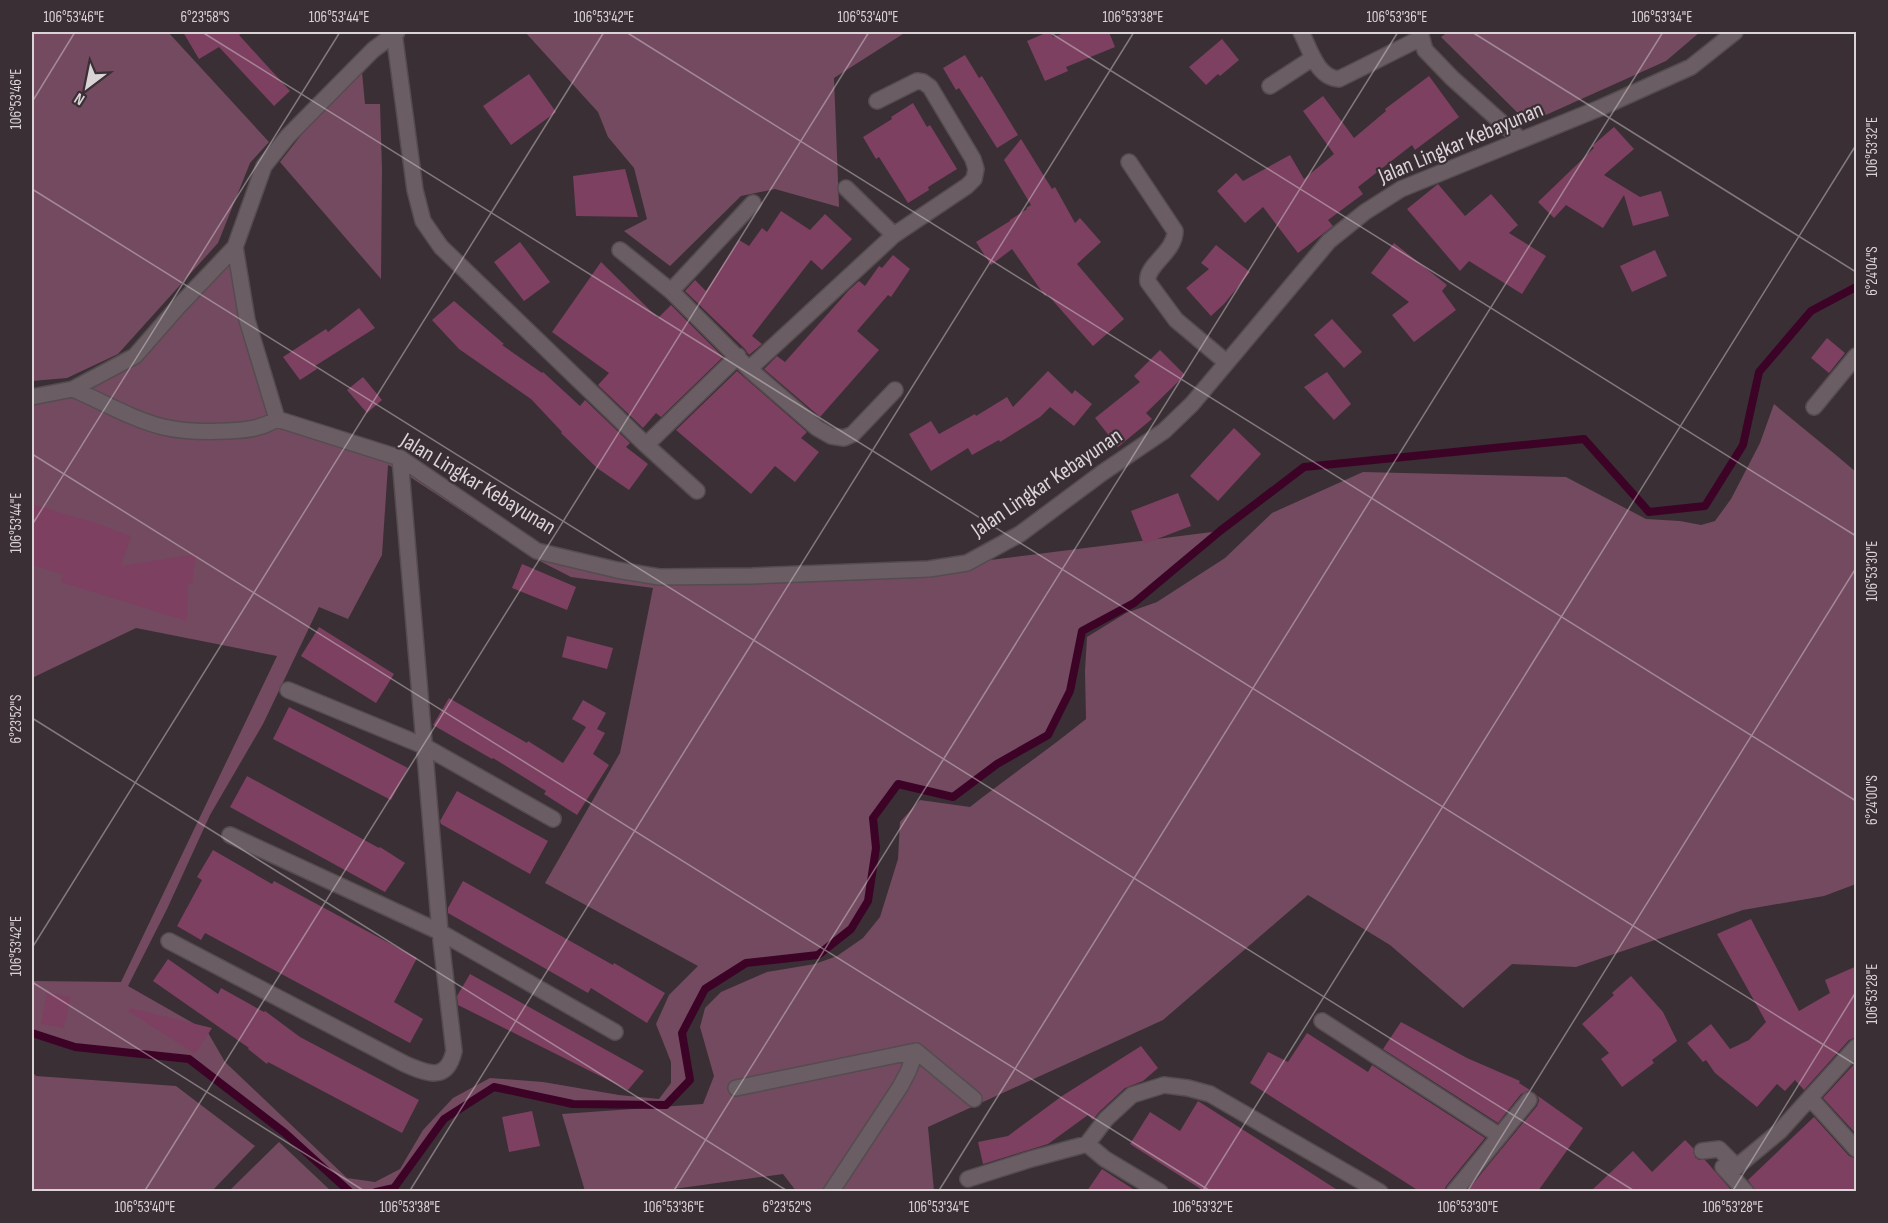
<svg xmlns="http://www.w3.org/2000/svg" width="1888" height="1223" viewBox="0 0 1888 1223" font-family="'Sofia Sans Condensed',sans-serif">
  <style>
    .green { fill: #744a60; fill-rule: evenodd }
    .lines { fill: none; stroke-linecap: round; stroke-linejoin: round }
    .stream { stroke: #3c0327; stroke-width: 8 }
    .building { fill: #7d4061 }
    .minor-casing { stroke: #554c50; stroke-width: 18 }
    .minor { stroke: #6a5e64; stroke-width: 15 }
    .ticks { fill: none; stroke: #dbd4d7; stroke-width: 1.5; stroke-opacity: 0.45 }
    .labels { text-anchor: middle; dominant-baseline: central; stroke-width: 4.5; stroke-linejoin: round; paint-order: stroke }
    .street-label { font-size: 22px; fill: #dbd4d7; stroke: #3a2f35 }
    .neatline { fill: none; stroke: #dbd4d7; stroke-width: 2 }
    .ticks-label { font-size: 15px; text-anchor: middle; fill: #dbd4d7 }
  </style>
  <rect width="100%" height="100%" fill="#3a2f35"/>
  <!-- green -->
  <path class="green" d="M32 32H168L269 142 250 163 218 243 118 354 67 378 32 381Z
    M525 32H906L834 78 839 207 775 189 741 196 670 266 624 231 647 219 634 168 608 137 598 112Z
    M1448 32H1700L1666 61 1528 123 1441 37Z
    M362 72 365 104H380L382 169 381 279 280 162 309 125Z
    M235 247 277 419 400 458 537 551 659 577 967 563 1220 531 1134 603 1082 631 1070 691 1048 735 997 764 953 797 898 784 873 818 876 848 868 901 851 929 818 955 746 963 706 989 682 1033 690 1080 666 1105 573 1104 494 1088 444 1119 394 1188 376 1191H350L285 1133 189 1060 75 1047 32 1033V981L121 982 277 656 136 628 32 678V397L73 389 135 356ZM388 465 401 471 530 556 571 577 653 588 620 753 545 883 698 966 669 995 656 1024 671 1062V1083L659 1099 619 1095 543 1082 490 1078 453 1098 423 1130 400 1169 375 1182 347 1178 225 1062 207 1031 128 986 167 909 210 815 263 724 319 607 348 619 382 555Z
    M1774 404C1801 427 1829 448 1856 472L1854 525 1856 526V884L1824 896 1743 910 1576 967 1512 964 1463 1008 1390 945 1308 895 1163 1020 928 1127 934 1191H796L783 1174 659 1191H585L562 1114 703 1104 714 1076 700 1027 705 1008 721 992 767 972 815 964 837 956 863 938 880 917 898 859 900 822 920 800 970 807C1008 777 1048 750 1086 719L1085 671 1087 637 1126 613 1157 602 1225 558 1272 513 1363 472 1566 477 1646 519 1680 521 1701 525 1715 521 1731 499 1760 443Z
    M32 1072 36 1076 176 1086 255 1146 212 1191H32Z
    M279 1142 331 1191H229Z"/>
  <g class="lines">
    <!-- stream -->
    <path class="stream" d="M32 1033 75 1047 189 1059 285 1133 350 1192
      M376 1192 394 1188 444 1119 494 1087 573 1104 666 1105 690 1080 682 1033 705 989 746 963 818 955 851 929 868 901 876 848 873 818 898 784 953 797 997 764 1048 735 1070 691 1082 631 1134 603 1220 531 1304 467 1584 439 1649 512 1705 506 1743 445 1759 372 1811 311 1856 287"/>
  </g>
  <!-- building -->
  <path class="building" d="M183 32H245L239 35 290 91 274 106 219 47 199 59Z
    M1048 32H1050L1053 37 1067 32H1109L1115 47 1066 67 1068 71 1045 81 1027 41Z
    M1222 39 1239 60 1220 76 1218 74 1206 85 1189 67Z
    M965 55 979 78 982 76 1018 135 997 148 959 88 956 90 943 68Z
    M529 74 556 112 511 145 483 106Z
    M1429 76 1459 117 1415 150 1412 145 1358 187 1363 194 1328 220 1333 226 1298 253 1263 207 1245 223 1217 191 1236 173 1243 181 1290 155 1304 179 1334 154 1303 111 1323 96 1354 138 1386 111 1385 109Z
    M913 103 927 127 930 125 957 169 928 187 929 190 908 203 879 157 876 159 863 137 892 119 891 117Z
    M1614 127 1634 149 1604 175 1640 197 1661 191 1669 216 1633 226 1624 195 1603 228 1566 205 1554 218 1538 202 1594 148 1592 146Z
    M1021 139 1052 189 1055 187 1075 223 1080 218 1101 242 1077 264 1124 319 1093 346 1047 294 1045 296 1012 249 991 265 976 242 1010 221V220L1027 209 1026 208 1031 205 1004 160Z
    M625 169 638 217 576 216 573 176Z
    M1438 184 1465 216 1491 194 1518 225 1509 233 1546 256 1522 294 1469 261 1460 271 1407 209Z
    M781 211 810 230 825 214 852 239 822 270 811 260 752 336 762 344 749 355 745 349 685 291 695 280 706 291 739 240 749 246 762 228 767 232Z
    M520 242 550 282 524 301 494 262Z
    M1394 243 1447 285 1442 291 1456 310 1414 342 1392 315 1409 302 1371 273Z
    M1216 245 1250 272 1224 304 1211 316 1186 288 1209 269 1201 263Z
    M1655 250 1667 276 1632 292 1620 266Z
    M893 255 910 269 891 297 888 295 857 331 879 350 820 417 764 369 777 356 785 362 849 290 859 281 865 286 879 266 882 268Z
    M601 262 658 318 671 305 723 357 661 417 656 413 643 428 598 385 609 373 552 332Z
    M454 301 504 344 502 345 542 373 543 372 580 406 585 400 630 443 626 447 648 464 629 490 597 468 561 433 562 432 531 399 459 349 432 320Z
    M359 308 375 328 315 366 317 369 300 380 283 357 326 329 328 332Z
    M1332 319 1362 352 1344 368 1314 335Z
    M1827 338 1845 353 1829 373 1811 358Z
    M1160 350 1185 375 1146 413 1152 419 1118 447 1095 418 1140 382 1134 376Z
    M737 371 807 432 801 438 819 452 795 482 775 466 751 494 676 430Z
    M1048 371 1072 394 1075 390 1092 404 1074 426 1050 407 1040 417 1000 442 999 440 972 455 968 448 931 471 909 434 931 421 939 434 975 414 976 416 1007 397 1013 407Z
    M1327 372 1351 404 1334 420 1304 387Z
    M363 377 382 400 367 413 347 390Z
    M1234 428 1261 454 1218 501 1190 476Z
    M1178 493 1191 526 1144 544 1131 511Z
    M32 504 95 523 131 536 121 566 196 554 192 584H188L187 621 60 582 64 575 32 565Z
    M522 564 576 587 567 610 512 588Z
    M319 627 394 674 376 703 301 656Z
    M567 636 613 648 607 669 562 657Z
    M449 698 527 743 528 741 563 763 586 727 572 719 583 700 606 713 597 729 605 733 593 754 609 765 577 815 544 794 546 791 493 758 492 759 433 725Z
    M289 707 408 768 391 800 273 739Z
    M247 776 379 848 380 847 405 863 385 892 230 807Z
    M457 791 548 841 530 874 441 824 440 821Z
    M213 850 272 884 274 881 417 958 394 1002 423 1019 410 1043 205 933 201 940 177 926 202 880 197 877Z
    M463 881 613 965 614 963 665 993 647 1023 591 988 588 993 448 913V908Z
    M1751 919 1799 1011 1830 993 1825 980 1857 966V1037L1849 1040 1804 1090 1795 1080 1785 1091 1777 1084 1757 1107 1715 1073 1706 1060 1703 1062 1687 1043 1711 1024 1730 1049 1749 1040 1766 1022 1717 934Z
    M168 959 218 994 221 988 264 1012 265 1011 300 1037 419 1100 402 1133 268 1062 267 1064 248 1049 249 1048 153 981Z
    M470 974 547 1017 644 1071 628 1090 458 1005 457 996Z
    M1631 976 1663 1012 1677 1041 1652 1060 1654 1063 1622 1087 1601 1059 1609 1053 1582 1024 1614 995 1612 993Z
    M47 992 71 997 64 1028 41 1024Z
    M130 1008 212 1028 195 1054 128 1011Z
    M1401 1022 1467 1058 1520 1081 1519 1083 1530 1090 1521 1094 1498 1123 1383 1049Z
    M1307 1033 1368 1072 1372 1065 1485 1138 1446 1186 1444 1191H1419L1250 1083 1268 1052 1288 1062Z
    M1141 1046 1158 1068 1143 1081 1125 1088 1099 1112 1093 1120 1088 1115 1048 1144 983 1164 978 1142 1008 1136 1062 1096Z
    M1857 1061V1135L1823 1098Z
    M1538 1096 1583 1128 1538 1191H1467L1537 1106 1539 1101Z
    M1198 1101 1300 1166 1339 1191H1204L1130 1144 1150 1112 1180 1131Z
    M532 1111 540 1146 509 1152 502 1117Z
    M1814 1117 1849 1156 1857 1159V1191H1756L1748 1180Z
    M1685 1140 1693 1148 1695 1157 1699 1160H1705L1732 1191H1591L1633 1151 1652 1172Z
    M1102 1169 1136 1191H1087Z"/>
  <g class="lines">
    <!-- minor casing -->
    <g class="minor-casing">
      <path id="minor" d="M1301 32C1310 49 1317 78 1339 79L1421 38
        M1420 32 1425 50 1452 78 1521 140
        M394 33 415 190 423 221 441 247 646 445 697 491
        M1270 86 1313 58
        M1129 162 1175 231C1175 253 1145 265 1148 282L1176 320 1226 362
        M846 188 894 235
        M235 247 247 320 277 419
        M620 250 671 291 749 369 817 428 831 436 844 438 853 434 895 390
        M671 291 753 203
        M749 369 894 235 967 186 974 179 976 169 973 159 930 87 923 82 917 81 877 101
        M73 389C103 402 132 419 163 427 184 432 207 432 228 431 247 430 260 429 277 419L400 458 537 551 617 570 659 577 752 576 929 569 967 563 1020 534 1102 473 1164 431 1192 404 1329 241 1365 212 1401 189 1600 108 1691 67 1735 32
        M32 397 73 389 135 356 177 308 235 247 264 166 288 136 373 50 397 32
        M1814 407 1856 356
        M646 445 738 356
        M288 690 424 746 553 819
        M230 835 440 932 615 1032
        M169 941 405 1064C428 1074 447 1082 454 1051L440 932 400 458
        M1322 1021 1500 1136
        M736 1088 916 1051 974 1099
        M1811 1099 1856 1149
        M1087 1144 1106 1119 1132 1095 1164 1085 1188 1088 1210 1094 1380 1192
        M1702 1151 1719 1149 1737 1167
        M1723 1167 1746 1192
        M1729 1173 1780 1131 1856 1047
        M968 1179 1031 1159 1087 1144 1105 1159 1160 1192
        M831 1192 900 1087 908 1072 916 1051
        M1454 1192 1529 1100"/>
    </g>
    <!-- minor -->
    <use href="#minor" class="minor"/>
  </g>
  <!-- ticks -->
  <path class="ticks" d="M202 32 1856 1065M626 32 1856 801M1049 32 1856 536M1472 32 1856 272M32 102 75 32M32 189 1636 1192M32 454 1212 1192M32 525 340 32M32 718 789 1192M32 948 604 32M32 982 366 1192M144 1192 869 32M409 1192 1134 32M673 1192 1398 32M938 1192 1663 32M1202 1192 1856 145M1467 1192 1856 568M1732 1192 1856 992"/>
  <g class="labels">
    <!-- street labels -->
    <g class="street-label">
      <text transform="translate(1461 143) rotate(-23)">Jalan Lingkar Kebayunan</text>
      <text transform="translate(1047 483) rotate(-34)">Jalan Lingkar Kebayunan</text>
      <text transform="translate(478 484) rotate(31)">Jalan Lingkar Kebayunan</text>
    </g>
  </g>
  <!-- border -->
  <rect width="1888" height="1223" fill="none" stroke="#3a2f35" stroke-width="66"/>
  <!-- north arrow -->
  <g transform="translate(87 87) rotate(212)" stroke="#3a2f35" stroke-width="4.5" paint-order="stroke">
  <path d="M0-4.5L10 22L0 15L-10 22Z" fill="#dbd4d7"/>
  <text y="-9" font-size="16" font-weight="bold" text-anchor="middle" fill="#dbd4d7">N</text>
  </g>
  <rect x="33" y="33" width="1822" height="1157" class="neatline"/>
  <g class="ticks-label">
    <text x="74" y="22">106°53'46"E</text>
    <text x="205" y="22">6°23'58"S</text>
    <text x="339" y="22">106°53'44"E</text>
    <text x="604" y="22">106°53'42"E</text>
    <text x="868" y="22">106°53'40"E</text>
    <text x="1133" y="22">106°53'38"E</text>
    <text x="1397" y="22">106°53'36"E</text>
    <text x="1662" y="22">106°53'34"E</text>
    <text transform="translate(16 99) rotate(-90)" y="5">106°53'46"E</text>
    <text transform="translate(1872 147) rotate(-90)" y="5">106°53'32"E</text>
    <text transform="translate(1872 271) rotate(-90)" y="5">6°24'04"S</text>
    <text transform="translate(16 523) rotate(-90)" y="5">106°53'44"E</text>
    <text transform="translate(1872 571) rotate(-90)" y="5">106°53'30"E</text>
    <text transform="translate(16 719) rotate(-90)" y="5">6°23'52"S</text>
    <text transform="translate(1872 800) rotate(-90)" y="5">6°24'00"S</text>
    <text transform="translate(16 946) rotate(-90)" y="5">106°53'42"E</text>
    <text transform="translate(1872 994) rotate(-90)" y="5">106°53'28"E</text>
    <text x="145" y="1212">106°53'40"E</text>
    <text x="410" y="1212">106°53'38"E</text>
    <text x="674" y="1212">106°53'36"E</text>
    <text x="787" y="1212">6°23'52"S</text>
    <text x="939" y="1212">106°53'34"E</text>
    <text x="1203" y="1212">106°53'32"E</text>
    <text x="1468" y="1212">106°53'30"E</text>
    <text x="1733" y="1212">106°53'28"E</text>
  </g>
</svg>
